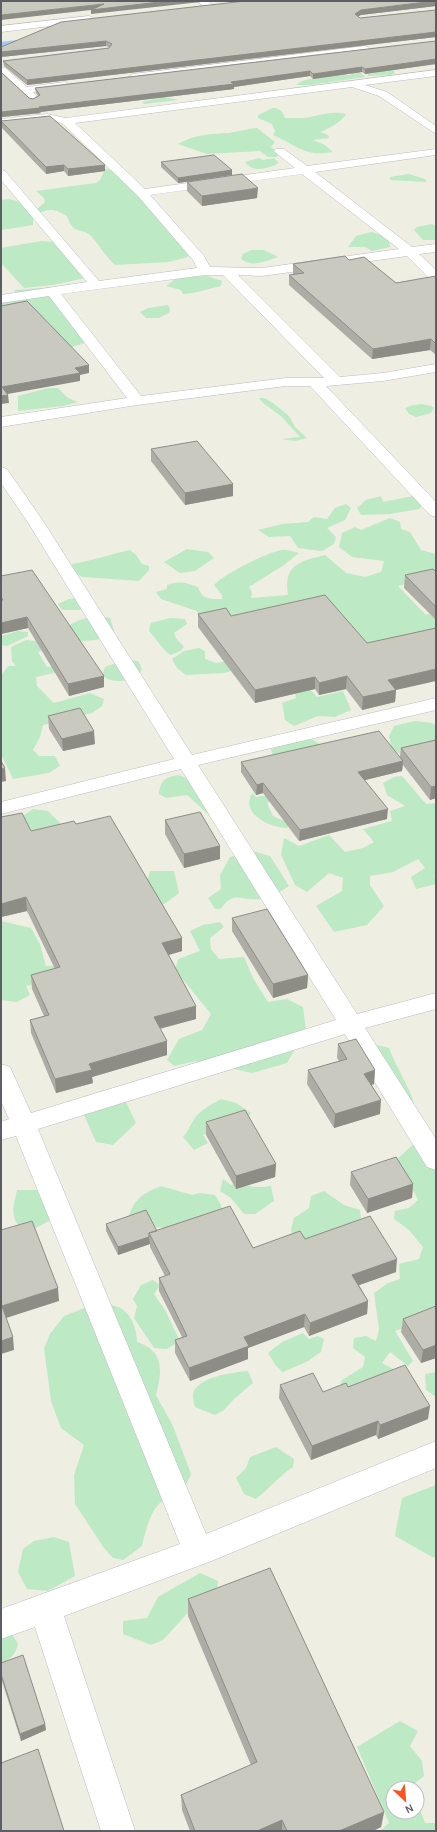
<svg xmlns="http://www.w3.org/2000/svg" width="437" height="1832" viewBox="0 0 437 1832" font-family="Karla,sans-serif">
  <style>
    .green { fill: #bde9c4 }
    .lines { fill: none; stroke-linecap: round; stroke-linejoin: round }
    .stream { stroke: #a3c8ff; stroke-width: 4.5 }
    .street-casing { stroke: #bbbcc3; stroke-width: 1 }
    .street { fill: #fff; fill-rule: evenodd }
    .wall { fill: #aeada5 }
    .shaded-wall { fill: #8d8d86 }
    .building { fill: #cac9c0; stroke: #8d8d86 }
  </style>
  <rect width="100%" height="100%" fill="#efeee3"/>
  <!-- green -->
  <path class="green" d="M363 60 377 61 376 64 388 68V70H393L395 73 391 75 368 76V74L377 73 369 67 357 69 365 77 310 85H296C305 77 317 79 330 76L329 75 331 74 350 75 353 72 343 67 335 66 364 62Z
    M164 97 178 100 144 104 142 102Z
    M273 108C280 108 283 112 285 118 291 118 298 118 304 118 319 116 332 110 346 114 343 121 327 130 320 132L328 135 329 138 313 140 325 145 333 152C303 157 299 146 273 135L275 131 272 124 258 118V115Z
    M257 128 275 142 271 147 281 154 276 157H268L260 151 207 154 178 144C195 134 211 134 229 133 238 132 247 129 257 128Z
    M259 158 263 160 274 158 279 163C269 168 253 174 245 162Z
    M105 169 114 170 191 246 188 257 169 262 115 265C106 257 100 246 91 236 81 226 74 237 67 216 55 209 51 208 39 213L36 210 45 202 44 198 36 191 96 183 100 180Z
    M409 174 425 179 427 182 390 180V177Z
    M10 199 20 202 33 216V225L1 230V200Z
    M432 224 436 226V240H423L414 230 417 227Z
    M371 232 381 235 389 241 390 247 372 251 365 247H348L356 236Z
    M41 241 53 242 85 278 53 285 24 288 1 263V248Z
    M251 250H264L278 257C265 261 253 268 241 259L243 254Z
    M207 276 222 281 221 286 193 293 183 294 181 290 166 286 178 277Z
    M53 287 74 319 71 325 78 333 93 335 91 341 72 347 41 322 35 310 25 305 1 309V301L13 297 15 290Z
    M168 305 170 309 169 313 159 318H146L140 312 148 308Z
    M48 388H58L68 398 78 402 63 406 18 411V396Z
    M259 398H264L273 403 289 416 295 427 307 438 295 441 281 439 300 437 281 416 263 403Z
    M422 404 431 406 434 408 431 413 416 417 409 414 405 408 413 405Z
    M423 494 427 499 419 509 390 514 361 515 357 508 366 500 381 496 383 502Z
    M346 504 351 508 345 520 327 528 336 537 334 544 322 551 298 548 290 536 269 537 258 530 282 524 308 522 314 517 327 519 335 508Z
    M390 518 400 522 401 529 410 532 421 550 436 554V577L398 586 425 614 435 615 436 630 365 652 229 617 200 622 197 611 161 599 156 592 167 589V585C180 580 186 583 198 587 202 600 210 599 222 599V595L214 585C224 574 266 553 281 550 286 549 294 552 299 553L284 565 249 587 252 592 251 598 288 595C283 565 300 561 325 555L346 573 365 577 381 572 384 561 352 557 339 547 342 533 355 527 361 530Z
    M187 549 208 552 214 558 195 571 180 573 164 562Z
    M130 550 136 555 142 564 149 566V570L139 581 83 577 73 573 72 564C92 561 110 554 130 550Z
    M84 597 91 606 80 610H62L58 604 69 599Z
    M95 615 110 618 114 631 97 640 62 642C62 623 80 620 95 615Z
    M170 618 185 619 187 624 174 633 176 638 184 647 180 651 171 655C165 653 155 637 149 631L151 623Z
    M18 631 28 632V636L7 646 1 645V636Z
    M26 640 44 642 49 648 38 652 47 667 67 665V670L36 677 37 686 54 703 90 693 104 699 102 706 92 713 43 725 40 737 33 750 39 756H55L60 766 49 773 13 779 1 754V676L8 666H16L12 661 11 647Z
    M199 648 205 651V659L216 663 244 658 250 666 224 673 186 675 177 668 172 659 184 651Z
    M125 660 138 661 142 669 138 677C125 681 114 684 102 676L105 667Z
    M310 689 317 697 343 691 351 710 335 717 318 716 294 726 285 720 282 703 296 698 295 690Z
    M415 721 432 723 436 726V750L403 756 392 749 389 736 394 726Z
    M304 739 313 740 321 745 274 758 271 750 272 749Z
    M179 775 195 782 223 803 226 813 210 816 187 795 166 798 159 794C160 780 166 777 179 775Z
    M402 776 426 804 436 803V874L434 875 436 877V884L416 889 411 877 425 868 418 859 393 872 370 876V885L384 906 367 925 334 932 316 906 342 891 343 878 329 873 307 892 295 885 281 855 284 838 299 846 329 835 345 852 363 848 374 842 363 829 392 821 390 811 405 806 387 795 383 783 394 777Z
    M252 793 256 797 268 795 278 798 267 803 273 816 284 821 294 817 293 823 287 828C270 828 240 814 252 793Z
    M33 809 48 811 64 827 32 831 20 818Z
    M252 851 270 856 289 886C280 892 271 897 260 899 243 902 234 889 221 909H215L208 898 221 889 220 875 230 857Z
    M150 871H174L179 893 166 903 136 914 78 974 26 986 30 995 17 1002 1 1000V921L31 928 40 944 46 966 60 965 146 885Z
    M220 922 224 927 210 938 211 949 219 959 244 957 253 978 268 1002 287 999 303 1007 306 1030 287 1063 252 1073 196 1061 174 1066 167 1060 179 1039 202 1030 211 1014 175 970 178 959 200 951 190 931 203 925Z
    M376 1045 389 1048C396 1067 408 1084 414 1103L408 1108C388 1105 386 1104 377 1086L392 1080 372 1048Z
    M221 1099 236 1103 251 1113 246 1119 227 1124 203 1135 208 1143 194 1150 183 1137C188 1132 189 1127 193 1121 198 1111 211 1105 221 1099Z
    M126 1102 136 1123 113 1145 96 1142 84 1115 108 1104Z
    M436 1140V1316L395 1331 413 1361 408 1366 390 1352 382 1363 395 1370 359 1392 339 1388 342 1380 363 1367 365 1357 353 1348 354 1338 366 1336 376 1341 379 1329 374 1293 388 1283 400 1279 399 1264 419 1259 423 1247 409 1230 394 1219 395 1211 409 1208 418 1200 397 1159 417 1141Z
    M223 1179 231 1185 242 1182C250 1189 262 1187 271 1186L274 1201 255 1214H244L231 1198 220 1191Z
    M161 1186 192 1195 200 1193 215 1195 221 1205 223 1217 170 1229 156 1227 149 1215 131 1221 128 1218C135 1198 142 1194 161 1186Z
    M17 1190H37C42 1204 48 1205 51 1220L24 1234C10 1215 12 1212 17 1190Z
    M324 1191 344 1205 360 1210 361 1218 333 1235 293 1241 291 1230 294 1218 309 1208 311 1196Z
    M153 1280 160 1285 154 1294 165 1310 180 1341 167 1349 154 1348 134 1318 137 1306 133 1299 141 1285Z
    M95 1304C102 1305 112 1304 118 1307 131 1312 137 1329 137 1342 165 1351 162 1372 156 1395L173 1426 191 1474C182 1498 172 1490 158 1505 149 1515 145 1533 142 1546L123 1560 113 1558 104 1548 75 1504 74 1475 84 1445 61 1428 51 1401 44 1348 50 1334 64 1316Z
    M303 1333 309 1339 318 1336 324 1339 321 1352 308 1361 283 1372 276 1366 268 1353 282 1342Z
    M248 1371 253 1383 235 1398 224 1410 215 1415 195 1407C194 1403 193 1399 193 1395 195 1377 234 1372 248 1371Z
    M436 1372V1397L426 1390 425 1374Z
    M276 1447 294 1459 293 1467C279 1476 269 1489 256 1499L244 1494 236 1478 246 1468 250 1457Z
    M436 1485V1559L395 1536 402 1498Z
    M54 1537 69 1542 75 1576 48 1591 27 1589 18 1572 23 1549 34 1541Z
    M200 1573 218 1581 217 1591 194 1606 163 1640 151 1645 123 1634V1621L147 1618 158 1597Z
    M12 1634 18 1644C15 1655 12 1658 1 1663V1636Z
    M400 1721 418 1731 410 1746 422 1761 424 1776 414 1784 415 1788H393V1812H417V1801L425 1823H436V1831H380L389 1823 357 1747Z"/>
  <g class="lines">
    <!-- stream -->
    <path class="stream" d="M1 44 21 42"/>
    <!-- street casing -->
    <g class="street-casing">
      <path id="street" d="M197 1H208L213 5 211 7H205Z
        M89 16 92 17V21L1 32V26Z
        M365 46 368 47 370 49 368 51 133 80 128 77 133 74Z
        M1 67 5 68 27 87 65 82 70 85 65 88 33 92 39 100 38 102H30L1 75Z
        M436 70V76L365 85 387 92 436 126V134L379 96 352 87 75 123 145 189 295 168 276 153 274 151 276 149H284L307 166 436 149V155L315 172 412 247 436 244V252L419 254 436 270V281L431 280 407 256 262 276 238 275 340 377 383 373 436 364V372L383 381 326 386 436 502V517L430 515 310 386H286L137 405 1 427V417L127 398 49 296 1 303V295L87 282 1 180V170L5 171 99 281 197 268 193 260 138 196 62 123 47 120 1 125V119L47 114 66 118ZM302 174 399 249 262 268 210 267 204 256 150 195ZM205 275H223L324 378H286L141 396 61 294Z
        M1 467 7 469 43 521 192 755 436 698V710L198 765 357 1014 436 993V1009L365 1028 436 1139V1170L427 1167 345 1034 38 1129 206 1534 436 1441V1468L209 1562 64 1616 135 1831H101L35 1627 1 1639V1609L180 1544 16 1136 1 1140V1122L9 1119 1 1101V1064L10 1067 31 1113 336 1020 181 769 1 814V802L174 759 27 521 1 483Z"/>
    </g>
    <!-- street -->
    <use href="#street" class="street"/>
  </g>
  <!-- wall -->
  <path class="wall" d="M245 1H436V6L361 15 358 16 360 18 436 10V37L27 85 4 66 3 61 109 48H110L106 46 1 57Z
    M436 41V64L365 74 362 72 313 79 310 76 234 87V89L40 112 41 113 2 117H1V72L29 98 33 99 38 96 36 93 35 88Z
    M1 121 105 171 68 176 64 171 46 174 1 127Z
    M161 162 232 170V175L178 183 161 167Z
    M187 182 257 198 202 206 187 191Z
    M349 260 396 283 436 276V355L430 350 372 359 289 285V275H294L293 274V264Z
    M151 449 233 484V496L185 505 151 461Z
    M436 572V620L404 588 405 575Z
    M1 576 104 687 69 696 28 628 1 634Z
    M198 614 231 616 396 690 395 702 362 710 346 689 319 695 315 689 255 703 198 627Z
    M48 716 95 744 63 751 49 729Z
    M436 740V798L430 800 403 765 402 771 365 780 387 819 299 841 263 793 256 795 241 772V762L400 757 401 748Z
    M165 820 220 846V859L184 868 165 834Z
    M76 824 182 951 168 955 196 1019 160 1029 167 1055 92 1077 93 1083 56 1093 31 1033 30 1020 44 1016 32 989 31 975 55 969 27 911 1 917 31 831Z
    M232 918 308 975 307 988 273 998 232 931Z
    M338 1044 375 1070 374 1084 372 1085 380 1114 334 1128 307 1084 308 1070 339 1061 337 1058Z
    M206 1122 276 1164 275 1177 236 1189 206 1135Z
    M351 1172 413 1184 412 1198 367 1213 350 1185Z
    M106 1224 157 1231 253 1248 305 1239 396 1272 359 1285 368 1301 367 1314 309 1336 304 1327 248 1348V1359L190 1381 175 1353V1340L182 1337 159 1291V1278L165 1276 150 1247V1244L118 1255 106 1231Z
    M436 1306V1358L421 1363 401 1332 403 1319Z
    M280 1385 323 1392 348 1387 428 1419 378 1439 376 1435 311 1460 279 1398Z
    M188 1599 384 1812 381 1827 373 1831H190L182 1810 181 1795 251 1765 188 1616Z
    M1 1663 45 1724 46 1730 21 1741 1 1678Z"/>
  <!-- shaded-wall -->
  <path class="shaded-wall" d="M168 1H210L91 14V10L1 20V15L104 4Z
    M436 1V6L361 15 355 18V14L361 10Z
    M436 32V37L27 85V80Z
    M106 41V46L1 57V52Z
    M436 59V64L365 74V69Z
    M362 67V72L313 79V74Z
    M310 71V76L234 87V89L40 112 41 113 2 117 1 112Z
    M64 165V171L46 174V167Z
    M105 165V171L68 176V169Z
    M232 170V175L178 183V178Z
    M258 188 257 198 202 206V196Z
    M431 339 430 350 372 359 373 349Z
    M89 365V373L80 375V381L2 395V387L75 368Z
    M8 395 9 403 1 404V396Z
    M233 484V496L185 505V493Z
    M27 617 28 628 1 634V623Z
    M436 669V681L396 690 395 702 362 710 363 697 388 680Z
    M104 676V687L69 696 68 684Z
    M347 676 346 689 319 695V683Z
    M315 677V689L255 703V690Z
    M94 731 95 744 63 751 62 739Z
    M403 761 402 771 357 782 358 772Z
    M5 768 6 781 1 782V769Z
    M263 783V793L256 795 257 785Z
    M436 786V798L430 800 431 787Z
    M388 809 387 819 299 841 300 830Z
    M220 846V859L184 868V854Z
    M26 897 27 911 1 917V904Z
    M182 938V951L162 957V943Z
    M308 975 307 988 273 998V984Z
    M196 1006V1019L154 1030V1017Z
    M167 1041V1055L92 1077 93 1083 56 1093 55 1079 89 1064Z
    M375 1070 374 1084 363 1087 364 1074Z
    M381 1100 380 1114 334 1128 335 1114Z
    M276 1164 275 1177 236 1189V1176Z
    M413 1184 412 1198 367 1213 368 1199Z
    M149 1237 150 1244 118 1255V1247Z
    M397 1259 396 1272 351 1288 352 1275Z
    M58 1288 59 1301 3 1319 2 1306Z
    M368 1301 367 1314 309 1336 310 1323Z
    M305 1314 304 1327 248 1348V1359L190 1381 189 1368 244 1337Z
    M13 1337 14 1350 1 1354V1341Z
    M436 1345V1358L421 1363 423 1350Z
    M430 1406 428 1419 378 1439 380 1425Z
    M378 1421 376 1435 311 1460 312 1446Z
    M45 1724 46 1730 21 1741 20 1734Z
    M384 1812 381 1827 373 1831H339Z
    M282 1820V1831H257Z"/>
  <!-- building -->
  <path class="building" d="M1 1H168L91 10 104 4 1 15Z
    M245 1H434L361 10 355 14 360 18 436 10V32L27 80 3 61 109 48 112 44 106 41 1 52V47L61 22Z
    M436 41V59L365 69 362 67 313 74 310 71 231 82 234 84 39 107 40 108 1 112V72L29 98 33 99 40 95 35 88Z
    M50 116 105 165 68 169 64 165 46 167 1 121Z
    M214 155 232 170 178 178 161 162Z
    M242 174 258 188 202 196 187 182Z
    M345 256 349 260 364 257 396 283 436 276V344L431 339 373 349 289 275 304 273 293 264Z
    M27 301 89 365 75 368 80 373 2 387 8 395 1 396V306Z
    M197 441 233 484 185 493 151 449Z
    M433 569 436 572V607L405 575Z
    M32 570 104 676 68 684 27 617 1 623V600H3L1 597V576Z
    M325 595 367 643 436 628V669L388 680 396 690 363 697 347 676 319 683 315 677 255 690 198 614 226 608 231 616Z
    M80 708 94 731 62 739 48 716Z
    M379 731 403 761 358 772 388 809 300 830 263 783 257 785 241 762Z
    M436 740V786L431 787 401 748Z
    M1 761 5 768 1 769Z
    M200 812 220 846 184 854 165 820Z
    M22 813 31 831 74 821 76 824 110 816 182 938 162 943 196 1006 154 1017 167 1041 89 1064 92 1070 55 1079 30 1020 49 1015 31 975 60 967 26 897 1 904V817Z
    M267 909 308 975 273 984 232 918Z
    M356 1039 375 1070 364 1074 381 1100 335 1114 308 1070 347 1059 338 1044Z
    M245 1110 276 1164 236 1176 206 1122Z
    M396 1157 413 1184 368 1199 351 1172Z
    M230 1206 253 1248 300 1231 305 1239 370 1216 397 1259 352 1275 368 1301 310 1323 305 1314 244 1337 249 1346 189 1368 175 1340 187 1336 159 1278 170 1274 149 1233Z
    M146 1210 157 1231 149 1233V1237L118 1247 106 1224Z
    M32 1221 58 1288 2 1306 13 1337 1 1341V1230Z
    M436 1306V1345L423 1350 403 1319Z
    M405 1365 430 1406 380 1425 378 1421 312 1446 280 1385 313 1373 323 1392 346 1383 348 1387Z
    M270 1568 384 1812 339 1831H287L282 1820 257 1831H195L181 1795 257 1762 188 1599Z
    M23 1655 45 1724 20 1734 1 1674V1663Z
    M38 1749 64 1831H1V1763Z"/>
  <!-- border -->
  <rect width="437" height="1832" fill="none" stroke="#5b5e65" stroke-width="4"/>
  <!-- north arrow -->
  <g transform="translate(405 1800) rotate(154)"><circle r="19" fill="#ffffff" stroke="#bdbfc1"/>
  <path d="M0-3L7 15L0 10L-7 15Z" fill="#f85320"/>
  <text y="-6" font-size="11" font-weight="bold" text-anchor="middle" fill="#5b5e65">N</text>
  </g>
</svg>
